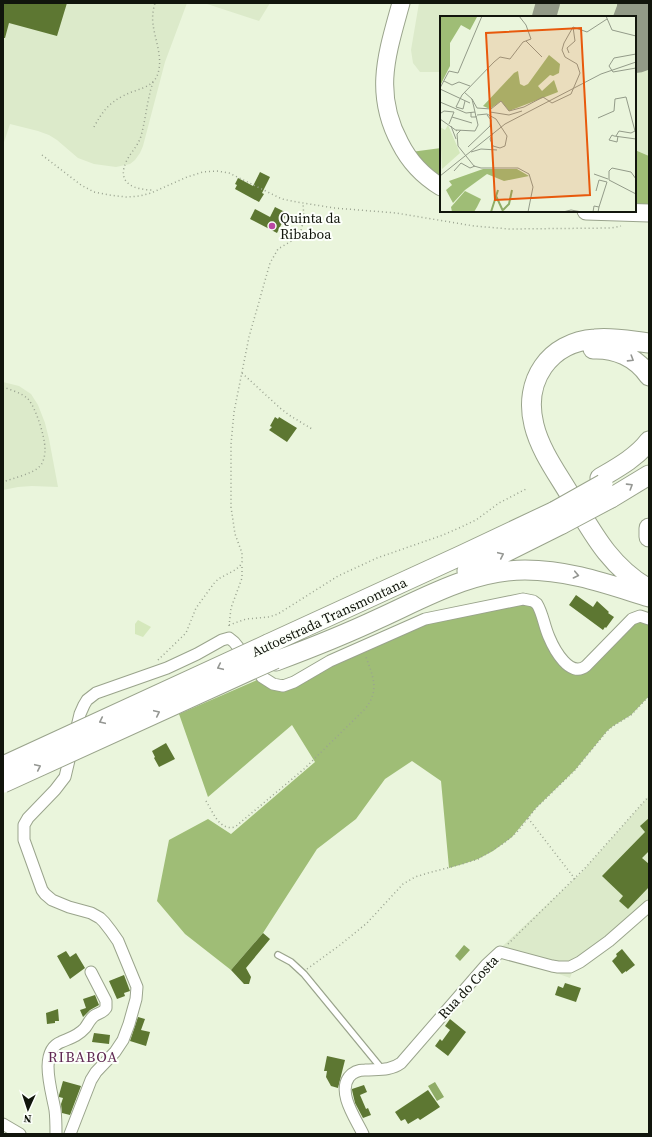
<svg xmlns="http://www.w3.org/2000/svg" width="652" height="1137" viewBox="0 0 652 1137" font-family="'Source Serif 4',serif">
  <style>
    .built { fill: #dceaca }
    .green { fill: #d5e8bc }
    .forest { fill: #9fbd76 }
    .water { fill: #8fac66 }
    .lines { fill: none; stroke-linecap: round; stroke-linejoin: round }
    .taxiway { stroke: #929a87; stroke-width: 24 }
    .runway { stroke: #929a87; stroke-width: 60 }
    .building { fill: #5d7732 }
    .service-casing { stroke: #9aa48c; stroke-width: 8 }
    .minor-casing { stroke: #9aa48c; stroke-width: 13 }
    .primary-casing { stroke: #9aa48c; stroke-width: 19 }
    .motorway-casing { stroke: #9aa48c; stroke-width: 21 }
    .path { stroke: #9aa390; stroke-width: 1.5; stroke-dasharray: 1 3; stroke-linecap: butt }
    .service { stroke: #fff; stroke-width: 5.5 }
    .minor { stroke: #fff; stroke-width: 11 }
    .primary { stroke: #fff; stroke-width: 17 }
    .motorway { stroke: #fff; stroke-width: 19 }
    .motorway-bridge-casing { stroke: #9aa48c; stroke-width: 21; stroke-linecap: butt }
    .motorway-bridge { stroke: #fff; stroke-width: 19 }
    .oneway { stroke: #949692 }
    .poi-dot { fill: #ba48a2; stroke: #fcfffa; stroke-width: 1.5 }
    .labels { text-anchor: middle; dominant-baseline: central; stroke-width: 4; stroke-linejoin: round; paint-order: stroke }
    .poi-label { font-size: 14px; fill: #11150c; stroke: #fcfffa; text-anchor: start }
    .street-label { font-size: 14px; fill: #11150c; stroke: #fcfffa }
    .neighbourhood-label { font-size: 15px; letter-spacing: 1px; fill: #602853; stroke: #fcfffa }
    .inset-river { fill: none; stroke: #8fac66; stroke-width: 2 }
    .inset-road { fill: none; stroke: #939b89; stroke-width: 1 }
    .view { fill: #e8590c; fill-opacity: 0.15; stroke: #e8590c; stroke-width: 2 }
    .inset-edge { fill: none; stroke: #11150c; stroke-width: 2 }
  </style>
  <rect width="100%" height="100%" fill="#eaf5dc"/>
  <!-- built -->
  <path class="built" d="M3 3H187L165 62 143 146 140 153 135 160 130 164 116 167 94 164 78 158 57 140 49 135 38 131 10 124 3 145Z
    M204 3H270L259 21Z
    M419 3H649V156L635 150V17H441V72H420L413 63 411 50Z
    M3 382 19 386 31 394 38 405 45 423 49 439 58 487 32 486 18 487 3 490Z
    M649 796V914L572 973 570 978 559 974 493 955 581 873Z"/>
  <!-- green -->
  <path class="green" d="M138 620 151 627 143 637 135 634V624Z"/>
  <!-- forest -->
  <path class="forest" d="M441 148V181L411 152Z
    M635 150 649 156V209H635Z
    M505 603 532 604 573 673 639 620 649 622V696L631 715 613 726 607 731 575 770 536 808 512 837 493 851 478 859 463 864 449 868 441 781 412 761 385 779 356 819 317 849 263 933 231 970 185 934 157 901 169 840 208 819 231 834 315 762 292 725 208 797 179 714 257 680 273 689 321 670 414 626Z"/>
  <!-- water -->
  <path class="water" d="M464 945 470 950 460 961 455 956Z
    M435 1082 444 1097 437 1101 428 1086Z"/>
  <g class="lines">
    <!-- taxiway -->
    <path class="taxiway" d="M629 3 642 23
      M544 17 548 3"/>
    <!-- runway -->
    <path class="runway" d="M635 43 649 6"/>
  </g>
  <!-- building -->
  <path class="building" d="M3 3H67L57 36 9 23 5 38H3Z
    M260 172 270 177 262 193 264 194 259 202 235 189 237 185 235 184 238 178 253 186Z
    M275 207 287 213 277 233 250 219 255 209 270 217Z
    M275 417 278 419 279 417 297 428 287 442 269 430 272 427 270 426Z
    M576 595 593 607 597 601 609 612 608 613 614 617 606 628 605 627 603 630 569 605Z
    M166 743 175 759 159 767 154 758 155 757 152 751Z
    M649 818V851L642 858 649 864V887L628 909 619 901 623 896 602 876 645 832 640 826Z
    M263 933 270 939 246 968 251 977 249 984H244L231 970Z
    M622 949 635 965 626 972V971L622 974 612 961 617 956 616 954Z
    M66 951 70 957 76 953 85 968 70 979 57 956Z
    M124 975 130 991 124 993 125 996 117 999 109 981Z
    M565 983 581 988 576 1002 555 995 558 986 563 988Z
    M95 995 99 1005 90 1010 83 1017 80 1010 86 1008 83 999Z
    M58 1009 59 1021H55V1023L47 1024 46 1013Z
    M138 1017 145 1019 141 1030 150 1032 146 1046 130 1041Z
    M450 1019 466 1032 448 1056 435 1046 440 1039 442 1041 450 1030 445 1026Z
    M94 1033 110 1035 109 1044 92 1042Z
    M327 1056 345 1060 338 1088 331 1086 326 1077 327 1071H324Z
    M63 1081 81 1086 70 1115 62 1113 61 1104 63 1098 59 1097V1095Z
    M364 1085 367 1092 360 1095 366 1109 368 1108 371 1115 363 1118 355 1103 352 1090V1089Z
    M428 1090 440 1107 420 1120 418 1118 408 1124 405 1119 401 1121 395 1112Z"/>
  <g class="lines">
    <!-- service casing -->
    <g class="service-casing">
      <path id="service" d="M278 955 291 962 304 974 382 1069"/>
    </g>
    <!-- minor casing -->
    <g class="minor-casing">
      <path id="minor" d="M3 1124 20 1134
        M56 1134C56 1126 56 1118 55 1110 52 1092 38 1051 61 1042 70 1038 78 1036 85 1028 88 1024 90 1019 94 1016 98 1013 103 1013 106 1008V1001L91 972
        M70 1134 91 1080 96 1072 115 1052 123 1040 129 1024 136 999 137 987 118 941 111 931 104 922 100 918 91 913 69 907 52 900 45 894 42 890 24 840V825L28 818 55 790 65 777 80 714 84 705 87 700 96 693 167 668 197 654 222 640 229 638 234 642 262 677 273 684 283 686 294 682 330 661 425 619 523 599 533 601 537 604C543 614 544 626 549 637 554 649 570 679 586 666L632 619 640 616 649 619
        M363 1134C356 1119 337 1093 349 1077 353 1072 359 1070 365 1070 378 1069 390 1071 401 1063L486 965 500 952 552 966 558 967H570L580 962 609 941 649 906"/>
    </g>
    <!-- primary casing -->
    <g class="primary-casing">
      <path id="primary" d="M401 3C387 54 373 93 400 143 409 161 423 176 441 187
        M586 211 649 213"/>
    </g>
    <!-- motorway casing -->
    <g class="motorway-casing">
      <path id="motorway" d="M649 343C631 341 613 337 595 339 549 342 523 381 534 425 540 450 557 473 570 495 592 532 610 567 649 589
        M593 349C615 348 636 357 649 376
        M600 478C617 468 637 457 649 441
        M611 498 649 475
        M649 528V537
        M467 571 510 550 562 524
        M268 644 462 555 555 511
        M276 661C311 648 346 634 380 618 426 597 473 570 525 570 569 570 607 584 649 597"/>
    </g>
    <!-- path -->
    <path class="path" d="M153 82C147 100 146 118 141 136 138 146 131 152 127 160 115 184 135 190 154 190
      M94 127C102 112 109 103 123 96 135 89 151 89 157 76 164 59 155 41 153 24 152 17 153 10 155 3
      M42 155 81 185 94 192 109 195 126 197 140 196 151 193 187 177 203 172 217 171 229 173 282 199 297 202 334 208 396 213 474 226 509 229 611 228 621 226
      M242 373 280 408 289 415 312 429
      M3 387C11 390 22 393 28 399 36 408 45 437 45 449 45 454 44 462 40 466 33 474 13 478 3 482
      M229 625 246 619 269 617 278 614 338 576 377 558 443 535 459 528 476 520 499 503 528 488
      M229 626 231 608 242 578V564
      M158 660 186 633 196 608 215 582 220 578 235 570 240 566 242 562V553L235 534 231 507V444L234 412 249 337 270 263 278 249 295 239 301 230 304 219 303 203
      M206 801C213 812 219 831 235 827L304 769 365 709C380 690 373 677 366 657
      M528 818 575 879
      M508 944 586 867 649 796
      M307 969 340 945 367 923 403 884 415 877 428 873 462 864 478 859 504 843 517 832 536 808 575 770 607 731 613 726 631 715 649 696"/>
    <!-- service -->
    <use href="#service" class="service"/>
    <!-- minor -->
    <use href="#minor" class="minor"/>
    <!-- primary -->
    <use href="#primary" class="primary"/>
    <!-- motorway -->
    <use href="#motorway" class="motorway"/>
    <!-- motorway-bridge casing -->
    <g class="motorway-bridge-casing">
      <path id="motorway-bridge" d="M555 511 603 484
        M562 524 611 498
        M3 766 268 644
        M3 783 275 659"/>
    </g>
    <!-- motorway-bridge -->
    <use href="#motorway-bridge" class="motorway-bridge"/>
  </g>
  <!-- one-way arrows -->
  <defs><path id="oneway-chevron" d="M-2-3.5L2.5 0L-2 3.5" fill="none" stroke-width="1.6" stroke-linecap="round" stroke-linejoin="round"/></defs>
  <g class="oneway">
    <use href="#oneway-chevron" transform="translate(631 359) rotate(32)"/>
    <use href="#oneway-chevron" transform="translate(630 486) rotate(-32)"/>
    <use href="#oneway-chevron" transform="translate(501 555) rotate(-25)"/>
    <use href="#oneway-chevron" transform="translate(576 575) rotate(12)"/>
    <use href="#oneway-chevron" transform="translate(220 667) rotate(155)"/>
    <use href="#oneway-chevron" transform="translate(157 713) rotate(-25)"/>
    <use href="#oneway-chevron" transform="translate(102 721) rotate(155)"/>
    <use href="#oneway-chevron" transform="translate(38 767) rotate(-25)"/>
  </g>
  <!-- markers -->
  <circle class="poi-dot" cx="272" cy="226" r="4"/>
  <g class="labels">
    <!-- poi labels -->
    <g class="poi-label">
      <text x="280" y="218">Quinta da<tspan x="280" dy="16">Ribaboa</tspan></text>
    </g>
    <!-- street labels -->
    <g class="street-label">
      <text transform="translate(329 617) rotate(-25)">Autoestrada Transmontana</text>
      <text transform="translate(468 987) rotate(-47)">Rua do Costa</text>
    </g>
    <!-- neighbourhood labels -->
    <g class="neighbourhood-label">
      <text x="83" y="1056">RIBABOA</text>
    </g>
  </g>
  <!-- overview -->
  <g transform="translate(440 16)">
    <rect width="196" height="196" fill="#eaf5dc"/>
    <path d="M8 109 20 137 2 153 0 111 5 114Z" fill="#d5e8bc"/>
    <path d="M0 0 37 1 30 14 21 9 10 27V50L0 70ZM109 39 120 48 119 57 113 60 110 59 98 70 102 75 114 64 118 76 69 95 61 85 50 93 43 90 74 57 78 55 80 68 84 70 88 68ZM43 153H77L89 160 64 165 47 158 25 174 13 187 6 174 12 169 9 165ZM25 175 41 183 37 191 34 196H12L11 191Z" fill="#9fbd76"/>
    <path class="inset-river" d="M56 180 63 195M63 194 69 188 72 174M51 196 58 174"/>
    <path class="inset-road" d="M166 0 172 14 196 20M86 25 102 41M129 37 127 32 135 25 133 11M196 38 174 42 169 50 173 56 196 52M4 65 12 69 19 66 30 70M0 72 9 55 18 57 42 0M0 73 30 87M24 76 32 83 35 96M32 83 37 92 51 93 61 85 69 95 84 91 103 81 112 87 131 78 140 57 137 48 125 41 122 34 124 27 133 11 147 16 167 3M25 85 23 93 16 91 22 79 54 46 60 41 70 43 83 26 91 23 86 9 79 0M0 86 26 97 35 96 36 101H31V96M50 96 69 99 82 95M1 97 4 95 14 96 9 108M37 99 47 98 56 103 67 120 65 130 60 132 53 130 50 123 53 117M12 101 32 107M158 102 174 95 175 83 186 81 195 115 191 117 179 115 176 120M0 103 17 115M11 110 16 123M16 114 35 115 38 109 36 100M21 114 17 118 18 130 34 150 41 152H78L89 158 93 171 88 196M178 120 177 126 169 124 172 119 174 120 196 123M28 131 50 110 51 104 47 99M31 136 41 133 57 134M14 155 21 147 30 152 35 150M154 158 168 163M0 160 65 108 161 58 196 46M196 163 191 156 172 152 169 155V164L196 178M156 175 159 164 167 166 159 191M123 196 131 194 142 196M153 196 154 190 159 191 158 196"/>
    <path class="view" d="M141 12 150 179 55 184 46 17Z"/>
    <rect width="196" height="196" class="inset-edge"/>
  </g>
  <!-- border -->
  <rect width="652" height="1137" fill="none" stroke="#11150c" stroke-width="8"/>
  <!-- north arrow -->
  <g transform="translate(28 1109) rotate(183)" stroke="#fcfffa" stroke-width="3" paint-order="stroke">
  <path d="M0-3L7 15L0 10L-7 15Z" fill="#11150c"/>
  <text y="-6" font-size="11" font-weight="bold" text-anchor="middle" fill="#11150c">N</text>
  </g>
</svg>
